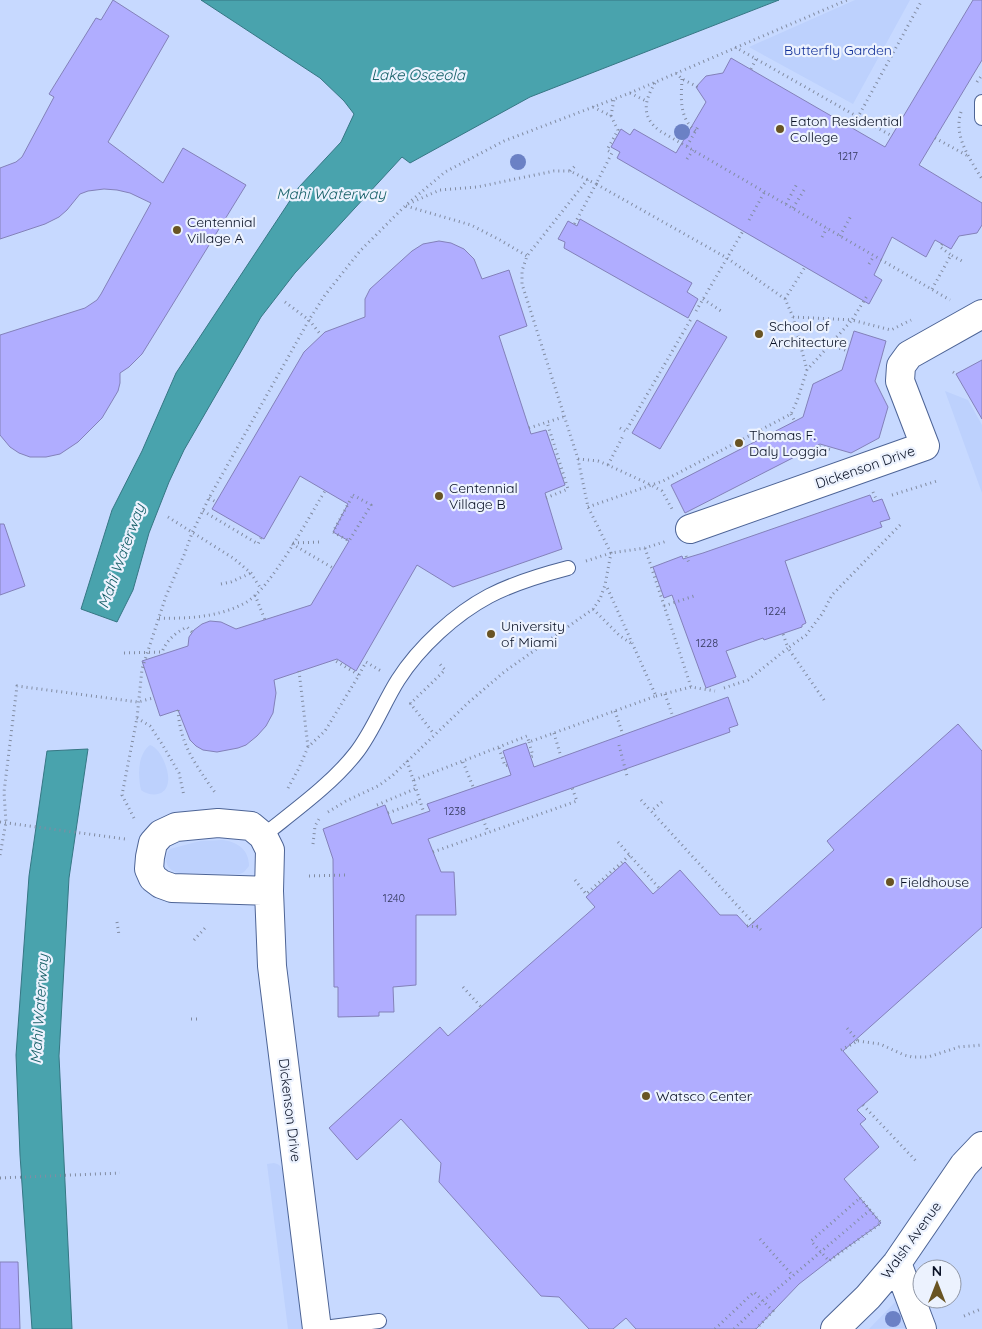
<svg xmlns="http://www.w3.org/2000/svg" width="982" height="1329" viewBox="0 0 982 1329" font-family="Quicksand,sans-serif">
  <style>
    .built { fill: #c7d9ff; fill-rule: evenodd }
    .green { fill: #bdd1fd }
    .water { fill: #49a3ad; stroke: #367784 }
    .building { fill: #b0adff; stroke: #8381b9 }
    .lines { fill: none; stroke-linecap: round; stroke-linejoin: round }
    .lane-casing { stroke: #4d6496; stroke-width: 16 }
    .street-casing { stroke: #4d6496; stroke-width: 30 }
    .path { stroke: #828ca2; stroke-width: 3; stroke-dasharray: 1 4; stroke-linecap: butt }
    .lane { stroke: #fff; stroke-width: 14 }
    .street { stroke: #fff; stroke-width: 28 }
    .tree { fill: #6b81c5 }
    .poi-dot { fill: #695423; stroke: #ecf2fe; stroke-width: 2 }
    .labels { text-anchor: middle; dominant-baseline: central; stroke-width: 4.5; stroke-linejoin: round; paint-order: stroke }
    .number-label { font-size: 11px; fill: #33385c }
    .park-label { font-size: 14px; fill: #102f98; stroke: #ecf2fe }
    .poi-label { font-size: 14px; fill: #091125; stroke: #ecf2fe; text-anchor: start }
    .street-label { font-size: 14px; fill: #091125; stroke: #ecf2fe }
    .water-label { font-size: 15px; font-style: italic; fill: #186169; stroke: #ecf2fe }
  </style>
  <rect width="100%" height="100%" fill="#dae5fc"/>
  <!-- built -->
  <path class="built" d="M0 0H982V1329H0ZM922 1269H952V1299H922Z"/>
  <!-- green -->
  <path class="green" d="M855 0H910L853 104 749 47Z
    M945 391 968 400 982 425V493Z
    M150 745C161 748 170 772 168 782 166 797 150 797 141 790 138 776 137 755 150 745Z
    M223 840C238 842 249 850 249 866L244 872 240 874 179 873C167 871 162 859 170 849L200 841Z
    M274 1163C281 1165 282 1167 283 1174L303 1329H288L267 1164Z
    M898 1299 907 1322 906 1328 869 1329Z"/>
  <!-- water -->
  <path class="water" d="M201 0H779L530 97 410 163 402 157 295 273 261 317 184 450 169 482 149 533 133 590 117 622 81 609 112 510 142 451 176 373 299 187 341 142 354 114 344 101 320 78Z
    M88 749 69 878 59 1056 72 1329H32L20 1155 16 1055 29 876 47 751Z"/>
  <!-- building -->
  <path class="building" d="M113 0 169 36 108 142 163 183 183 148 246 185 155 333 142 354 129 367 120 373V383L118 391 102 418 78 442 60 454 46 457H30L19 453 10 447 0 435V335L85 308 97 300 101 294 151 203 130 193 117 190 104 189 88 191 80 194 67 210 59 217 45 224 0 239V168L16 162 22 157 54 97 49 94 96 18 101 20Z
    M973 0H982V60L919 165 982 203V225L977 233 959 236 951 249 935 240 926 257 892 237 874 275 882 280 869 304 617 158 620 152 611 147 621 129 630 135 634 129 676 153 706 102 696 87 706 76 723 73 731 58 885 147Z
    M580 219 692 283 687 292 698 299 688 318 564 248 565 242 558 239 568 221 577 226Z
    M439 241 451 243 464 249 474 259 482 279 509 270 527 326 499 336 531 434 546 430 565 485 545 493 562 549 453 587 417 565 356 671 337 659 274 680 276 693 273 713 266 726 257 736 246 745 238 748 217 752 203 750 196 746 190 740 178 710 160 716 142 661 188 646 189 637 194 630 202 624 210 621 221 622 236 629 311 605 349 541 333 532 348 504 300 476 264 539 212 509 304 352 325 332 365 317V299L370 289 412 251 423 244Z
    M697 320 727 337 660 449 632 433Z
    M854 331 886 341 875 381 888 407 879 438 851 453 820 444 685 513 671 485 803 417 813 384 842 370Z
    M982 360V419L956 374Z
    M870 495 873 502 882 499 890 519 880 522 882 527 785 561 806 623 802 625V627L764 640 763 638 726 651 736 677 706 688 672 595 664 598 653 567 682 556 683 559 703 553Z
    M0 524H4L25 586 0 595Z
    M728 697 738 725 729 728 730 732 428 839 441 872H454L456 915H416V985L393 987 394 1012H379V1016L338 1017V987H334L333 859 323 829 385 805 392 824 430 811 427 804 511 775 503 751 526 743 534 767Z
    M958 724 982 751V927L843 1051 878 1092 857 1110 866 1119 860 1124 879 1147 844 1179 881 1223 839 1253 799 1284 756 1329H636L626 1318 613 1329H589L559 1297 541 1296 439 1182 441 1163 401 1119 357 1160 329 1128 440 1027 448 1036 595 907 586 897 625 862 653 894 680 870 720 915H737L748 927 834 850 827 841Z
    M0 1262H18L20 1329H0Z"/>
  <g class="lines">
    <!-- lane casing -->
    <g class="lane-casing">
      <path id="lane" d="M982 102V118
        M263 836C294 811 332 784 356 753 372 733 384 702 398 680 419 647 455 614 489 596 514 583 541 575 568 568
        M316 1329 379 1321"/>
    </g>
    <!-- street casing -->
    <g class="street-casing">
      <path id="street" d="M690 529 925 446 900 381 901 366 909 355 982 314
        M269 891 172 888 161 884 153 878 149 869 150 857 153 843 161 834 176 827 218 823 251 826 263 836 270 850 269 891 272 966 317 1329
        M897 1263 922 1329
        M835 1329 868 1297 897 1263 964 1165 982 1146"/>
    </g>
    <!-- path -->
    <path class="path" d="M735 47 858 117 922 0
      M751 69 756 59
      M676 73 682 79 698 87
      M682 79C681 98 679 119 696 131
      M977 82 982 75
      M655 83C644 101 641 117 660 131L950 300
      M630 93 646 101
      M593 107 611 116 618 130 607 150 612 153 596 184 727 258 785 299 793 317 807 370
      M961 112C953 136 970 159 982 179
      M611 116 614 99
      M858 117 892 136
      M935 138 968 156
      M687 146 699 125
      M687 159 693 150
      M570 171 575 166
      M408 204 440 190 477 187 554 171H570L596 184 574 225
      M786 204 798 182
      M406 206 471 225 500 240 527 256
      M793 208 806 187
      M749 220 765 191
      M840 236 852 214
      M822 237 827 228
      M942 244 940 247 951 255
      M869 264 874 256
      M932 289 951 255 962 261
      M703 299 721 311
      M785 299 805 267
      M285 302 309 320 321 335
      M696 311 743 231
      M793 317 852 320 867 296
      M830 345 848 351
      M953 372 956 374
      M791 414 795 422
      M529 428 563 417
      M620 428 625 431
      M627 429 691 319
      M811 451 818 446 831 450
      M578 459 598 461 608 465 651 485 662 491 672 509
      M608 465 624 434
      M873 492 877 501
      M353 495 371 505 349 541 333 532Z
      M892 495 937 481
      M209 498 216 502
      M546 498 568 489 547 422
      M588 507 663 481 791 414 797 401 807 370 852 320 891 330 911 320
      M203 511 258 544 261 538
      M168 517 233 558 251 573 261 589
      M293 543 321 542
      M292 544 333 568
      M645 548 691 687
      M686 556 690 565
      M586 561 611 553 645 548 667 541
      M221 584 231 582 251 573
      M255 595 265 620
      M664 606 694 596
      M593 609 620 636 632 644
      M159 618C188 619 219 617 245 603 271 589 308 518 325 491
      M124 653 162 652C167 640 175 633 187 627L192 632
      M299 671 308 747
      M359 675 366 662 381 671
      M724 688 748 680 788 648 783 634
      M665 694 673 717
      M656 696 691 687 715 691
      M824 700 788 648 806 635 822 614 832 595 902 523
      M410 703 434 734
      M410 704 445 670 438 662
      M178 710C180 745 196 765 216 794
      M615 711 623 735
      M137 718 150 726 162 744 179 773 184 796
      M554 733 561 757
      M529 742 533 756 530 757
      M619 745 627 776
      M499 748 505 766 508 765
      M407 761 424 813
      M463 762 474 789
      M414 780 527 736 529 742 656 696 606 585
      M288 788 299 768 308 747 325 731 359 675 334 660
      M641 800 651 811
      M662 802 651 811 745 914 763 932
      M377 805 417 788
      M328 812 346 801 378 786 392 776 469 702 504 672 593 609 600 599 605 585 611 553 588 507 578 459 522 284V271L527 256 588 179
      M388 813 420 801
      M134 818 122 795 137 718 142 669 166 596 184 555 192 533 209 498 309 320 325 295 360 251 405 206 445 172 504 141 630 93 847 0
      M483 819 488 832
      M0 822 125 839
      M618 842 659 888
      M313 844 315 826 319 819
      M433 852 577 801 572 788
      M0 855 6 822 4 792 17 686 138 702 153 698
      M309 876 346 875
      M575 880 586 894 630 855
      M117 922 119 935
      M747 926 758 927
      M194 940 205 928
      M463 987 481 1007
      M191 1019H201
      M858 1041 880 1044 904 1055 912 1057H928L959 1047 982 1045
      M841 1050 858 1041 847 1028
      M863 1105 916 1161
      M0 1178 120 1173
      M860 1198 881 1223 829 1261 811 1241Z
      M760 1239 793 1276
      M964 1316 981 1309
      M715 1329 754 1292 773 1311 756 1329
      M734 1329 763 1301 870 1210"/>
    <!-- lane -->
    <use href="#lane" class="lane"/>
    <!-- street -->
    <use href="#street" class="street"/>
  </g>
  <!-- trees -->
  <g class="tree">
    <circle cx="682" cy="132" r="8"/>
    <circle cx="518" cy="162" r="8"/>
    <circle cx="893" cy="1319" r="8"/>
  </g>
  <!-- markers -->
  <g class="poi-dot">
    <circle cx="780" cy="129" r="5"/>
    <circle cx="177" cy="230" r="5"/>
    <circle cx="759" cy="334" r="5"/>
    <circle cx="739" cy="443" r="5"/>
    <circle cx="439" cy="496" r="5"/>
    <circle cx="491" cy="634" r="5"/>
    <circle cx="890" cy="882" r="5"/>
    <circle cx="646" cy="1096" r="5"/>
  </g>
  <g class="labels">
    <!-- number labels -->
    <g class="number-label">
      <text x="848" y="156">1217</text>
      <text x="775" y="611">1224</text>
      <text x="707" y="643">1228</text>
      <text x="455" y="811">1238</text>
      <text x="394" y="898">1240</text>
    </g>
    <!-- park labels -->
    <g class="park-label">
      <text x="838" y="50">Butterfly Garden</text>
    </g>
    <!-- poi labels -->
    <g class="poi-label">
      <text x="790" y="121">Eaton Residential<tspan x="790" dy="16">College</tspan></text>
      <text x="187" y="222">Centennial<tspan x="187" dy="16">Village A</tspan></text>
      <text x="769" y="326">School of<tspan x="769" dy="16">Architecture</tspan></text>
      <text x="749" y="435">Thomas F.<tspan x="749" dy="16">Daly Loggia</tspan></text>
      <text x="449" y="488">Centennial<tspan x="449" dy="16">Village B</tspan></text>
      <text x="501" y="626">University<tspan x="501" dy="16">of Miami</tspan></text>
      <text x="900" y="882">Fieldhouse</text>
      <text x="656" y="1096">Watsco Center</text>
    </g>
    <!-- street labels -->
    <g class="street-label">
      <text transform="translate(865 467) rotate(-19)">Dickenson Drive</text>
      <text transform="translate(290 1110) rotate(83)">Dickenson Drive</text>
      <text transform="translate(911 1240) rotate(-54)">Walsh Avenue</text>
    </g>
    <!-- water labels -->
    <g class="water-label">
      <text x="418" y="74">Lake Osceola</text>
      <text x="331" y="193">Mahi Waterway</text>
      <text transform="translate(121 556) rotate(-70)">Mahi Waterway</text>
      <text transform="translate(39 1009) rotate(-86)">Mahi Waterway</text>
    </g>
  </g>
  <!-- north arrow -->
  <g transform="translate(937 1284)"><circle r="24" fill="#ecf2fe" stroke="#9198a7"/>
  <path d="M0-4L9 19L0 12L-9 19Z" fill="#695423"/>
  <text y="-8" font-size="14" font-weight="bold" text-anchor="middle" fill="#091125">N</text>
  </g>
</svg>
